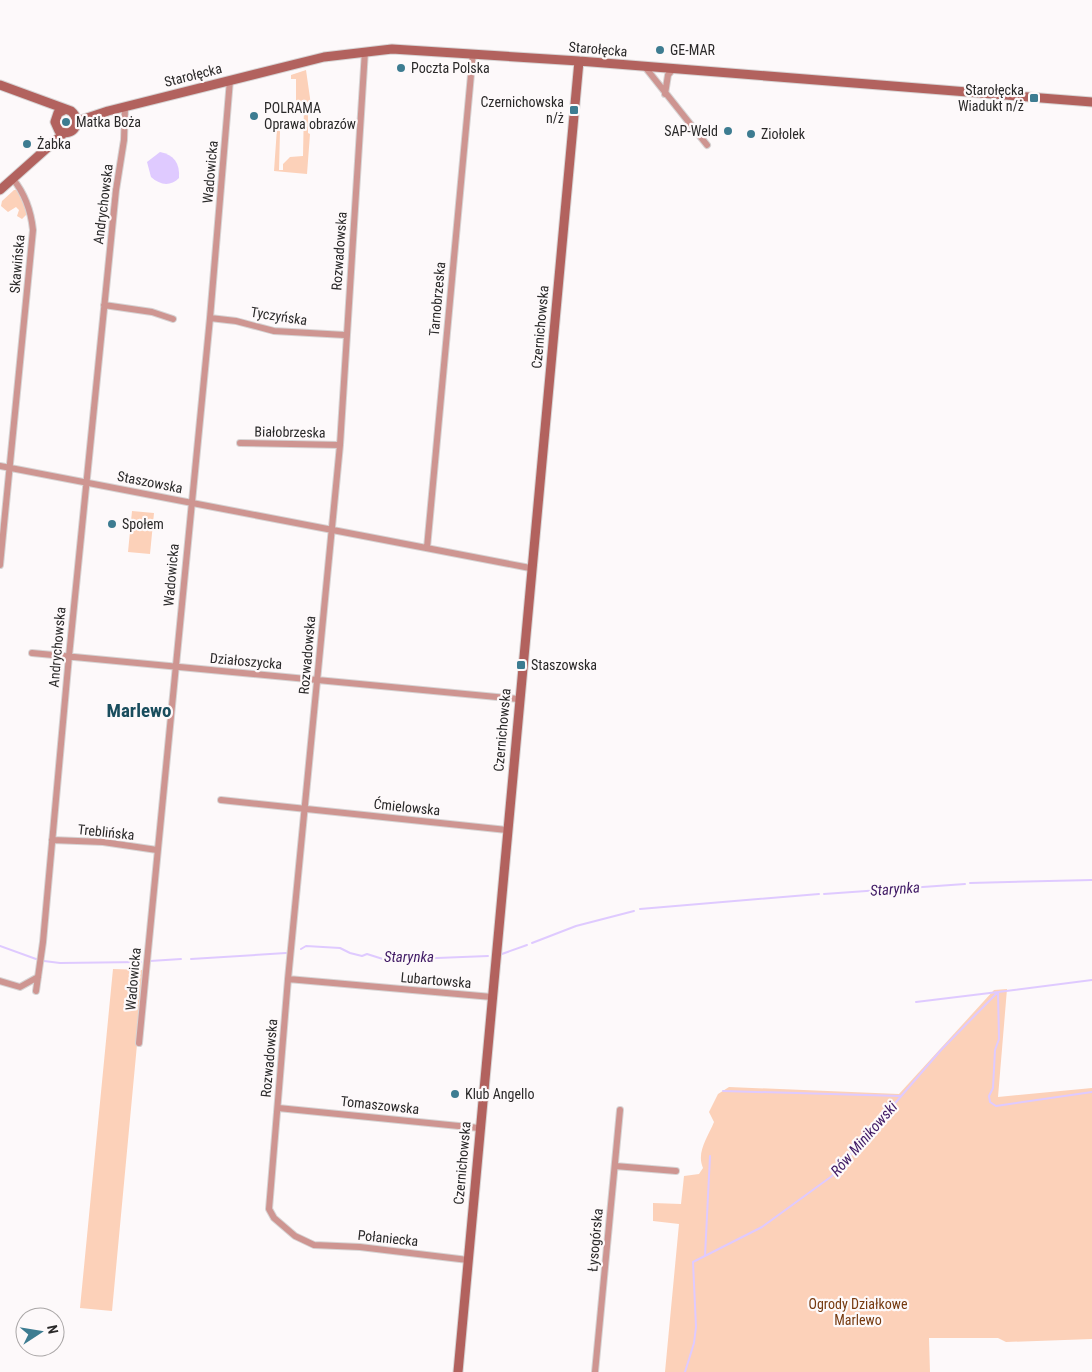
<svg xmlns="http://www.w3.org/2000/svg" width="1092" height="1372" viewBox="0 0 1092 1372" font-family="'Roboto Condensed',sans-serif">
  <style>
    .green { fill: #fcd1b9 }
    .water { fill: #dfcaff }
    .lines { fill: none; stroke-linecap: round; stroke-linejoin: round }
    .stream { stroke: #dfcaff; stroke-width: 2 }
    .street-casing { stroke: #d7d4d4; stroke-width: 8 }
    .secondary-casing { stroke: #d7d4d4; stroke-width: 11 }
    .street { stroke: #ce9591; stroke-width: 6 }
    .secondary { stroke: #b2625e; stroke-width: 9 }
    .poi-dot { fill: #3d7c91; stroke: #fdf9fa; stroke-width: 2 }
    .labels { text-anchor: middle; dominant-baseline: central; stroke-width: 4.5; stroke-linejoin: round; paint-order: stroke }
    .street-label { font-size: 14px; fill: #2a2929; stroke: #fdf9fa }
    .poi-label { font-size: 14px; fill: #2a2929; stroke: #fdf9fa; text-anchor: start }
    .park-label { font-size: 14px; fill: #763a10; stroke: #fdf9fa }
    .water-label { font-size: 15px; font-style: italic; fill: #3f1964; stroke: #fdf9fa }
    .district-label { font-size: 19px; font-weight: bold; fill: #194d5d; stroke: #fdf9fa }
  </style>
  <rect width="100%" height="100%" fill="#fdf9fa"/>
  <!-- green -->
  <path class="green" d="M306 70 311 105 308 106V133L310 134 307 174 274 171 277 128 280 131 279 170H283V164L290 157 303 156 304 106H298L296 102V79H291V75Z
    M14 190H19L28 213 22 219 17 216 19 210 16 207 8 212 1 206 2 201Z
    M132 511 154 513 150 554 128 552Z
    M113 969 144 970 112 1311 80 1308Z
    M1007 989 998 1097 1092 1088V1339L1006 1342 998 1338H929L930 1372H665L679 1224 653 1221V1203L681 1204 684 1176 699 1174 703 1168C696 1152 708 1137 714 1122L709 1112 718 1094 729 1087 899 1094 994 990Z"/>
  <!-- water -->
  <path class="water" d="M160 152C174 155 180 163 179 178 170 187 160 185 151 177L147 162Z"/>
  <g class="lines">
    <!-- stream -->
    <path class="stream" d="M970 883 1092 880
      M824 894 965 884
      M640 909 819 894
      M532 943 576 926 634 911
      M0 946 36 959
      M301 949 306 946 340 948 350 953 362 956 367 954 386 960 488 956
      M499 955 527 945
      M191 959 286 953
      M44 961 60 963 141 962
      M150 961 181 959
      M916 1002 998 992 999 1039 995 1050 993 1088 989 1096 990 1102 996 1106 1092 1092
      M723 1091 900 1096
      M705 1256 710 1156
      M685 1372 694 1343 696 1327 693 1262 762 1227 832 1176 941 1050 998 992 1092 980"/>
    <!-- street casing -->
    <g class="street-casing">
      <path id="street" d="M365 51 340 445 288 979 269 1209 274 1218 295 1236 314 1245 360 1247 468 1260
        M645 67 707 145
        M665 94 668 75 673 69
        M104 305 152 312 173 319
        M210 318 236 321 274 331 345 335
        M240 443 340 445
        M0 466 530 568
        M427 548 473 53
        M0 565 33 230C31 211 25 194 13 179
        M32 653 518 699
        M221 800 507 830
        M52 840 103 842 157 850
        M288 979 492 997
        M0 981 20 987 38 977
        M36 991 43 942 69 656 116 190 124 140 125 107
        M139 1043 210 318 230 80
        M278 1108 479 1128
        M615 1166 676 1171
        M595 1372 620 1110"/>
    </g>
    <!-- secondary casing -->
    <g class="secondary-casing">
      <path id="secondary" d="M0 85 71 111C83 121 74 138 59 131L55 122 58 113 64 110
        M78 121 108 111 324 57 392 49 579 61 1092 102
        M0 190 64 133
        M458 1372 579 61"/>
    </g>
    <!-- street -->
    <use href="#street" class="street"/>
    <!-- secondary -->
    <use href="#secondary" class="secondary"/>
  </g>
  <!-- markers -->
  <g class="poi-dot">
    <circle cx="660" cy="50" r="5"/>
    <circle cx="401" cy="68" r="5"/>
    <rect x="1029" y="93" width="10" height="10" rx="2.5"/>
    <rect x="569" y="105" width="10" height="10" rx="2.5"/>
    <circle cx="254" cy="116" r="5"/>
    <circle cx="66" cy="122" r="5"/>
    <circle cx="728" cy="131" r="5"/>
    <circle cx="751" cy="134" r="5"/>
    <circle cx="27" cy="144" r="5"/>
    <circle cx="112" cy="524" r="5"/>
    <rect x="516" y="660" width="10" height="10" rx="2.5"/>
    <circle cx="455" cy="1094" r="5"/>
  </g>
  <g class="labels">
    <!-- street labels -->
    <g class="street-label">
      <text transform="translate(598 49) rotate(5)">Starołęcka</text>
      <text transform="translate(193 75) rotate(-14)">Starołęcka</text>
      <text transform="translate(210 172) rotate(-85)">Wadowicka</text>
      <text transform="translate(103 204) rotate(-83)">Andrychowska</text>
      <text transform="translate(339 251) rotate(-86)">Rozwadowska</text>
      <text transform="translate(17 264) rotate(-85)">Skawińska</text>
      <text transform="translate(437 299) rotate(-85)">Tarnobrzeska</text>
      <text transform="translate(279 316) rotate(9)">Tyczyńska</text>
      <text transform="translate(540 327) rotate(-85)">Czernichowska</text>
      <text transform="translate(290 432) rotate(1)">Białobrzeska</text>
      <text transform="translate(150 482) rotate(11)">Staszowska</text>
      <text transform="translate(171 575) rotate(-85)">Wadowicka</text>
      <text transform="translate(57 647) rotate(-85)">Andrychowska</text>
      <text transform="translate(307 655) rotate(-85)">Rozwadowska</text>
      <text transform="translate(246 661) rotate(5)">Działoszycka</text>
      <text transform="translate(502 730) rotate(-85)">Czernichowska</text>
      <text transform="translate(407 807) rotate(6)">Ćmielowska</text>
      <text transform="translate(106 832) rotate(6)">Treblińska</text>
      <text transform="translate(133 979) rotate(-85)">Wadowicka</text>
      <text transform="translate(436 980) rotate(5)">Lubartowska</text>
      <text transform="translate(269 1058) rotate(-85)">Rozwadowska</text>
      <text transform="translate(380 1105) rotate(6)">Tomaszowska</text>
      <text transform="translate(462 1163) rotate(-85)">Czernichowska</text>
      <text transform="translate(388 1238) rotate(6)">Połaniecka</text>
      <text transform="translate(595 1240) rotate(-85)">Łysogórska</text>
    </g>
    <!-- poi labels -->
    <g class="poi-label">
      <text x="670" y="50">GE-MAR</text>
      <text x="411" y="68">Poczta Polska</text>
      <text x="1024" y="90" text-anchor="end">Starołęcka<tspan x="1024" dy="16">Wiadukt n/ż</tspan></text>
      <text x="564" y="102" text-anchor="end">Czernichowska<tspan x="564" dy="16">n/ż</tspan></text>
      <text x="264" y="108">POLRAMA<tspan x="264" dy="16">Oprawa obrazów</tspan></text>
      <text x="76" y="122">Matka Boża</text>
      <text x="718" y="131" text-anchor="end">SAP-Weld</text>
      <text x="761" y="134">Ziołolek</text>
      <text x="37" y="144">Żabka</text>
      <text x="122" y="524">Społem</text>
      <text x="531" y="665">Staszowska</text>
      <text x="465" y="1094">Klub Angello</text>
    </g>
    <!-- park labels -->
    <g class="park-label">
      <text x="858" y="1304">Ogrody Działkowe<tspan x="858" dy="16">Marlewo</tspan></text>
    </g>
    <!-- water labels -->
    <g class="water-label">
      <text transform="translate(895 889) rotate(-4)">Starynka</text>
      <text x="409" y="957">Starynka</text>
      <text transform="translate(864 1139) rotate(-49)">Rów Minikowski</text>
    </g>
    <!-- district labels -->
    <g class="district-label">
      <text x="139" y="710">Marlewo</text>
    </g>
  </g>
  <!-- north arrow -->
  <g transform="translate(40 1332) rotate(78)"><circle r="24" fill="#fdf9fa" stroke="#a9a6a6"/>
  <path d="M0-4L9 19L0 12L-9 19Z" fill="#3d7c91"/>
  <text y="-8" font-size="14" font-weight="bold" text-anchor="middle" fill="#2a2929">N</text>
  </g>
</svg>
